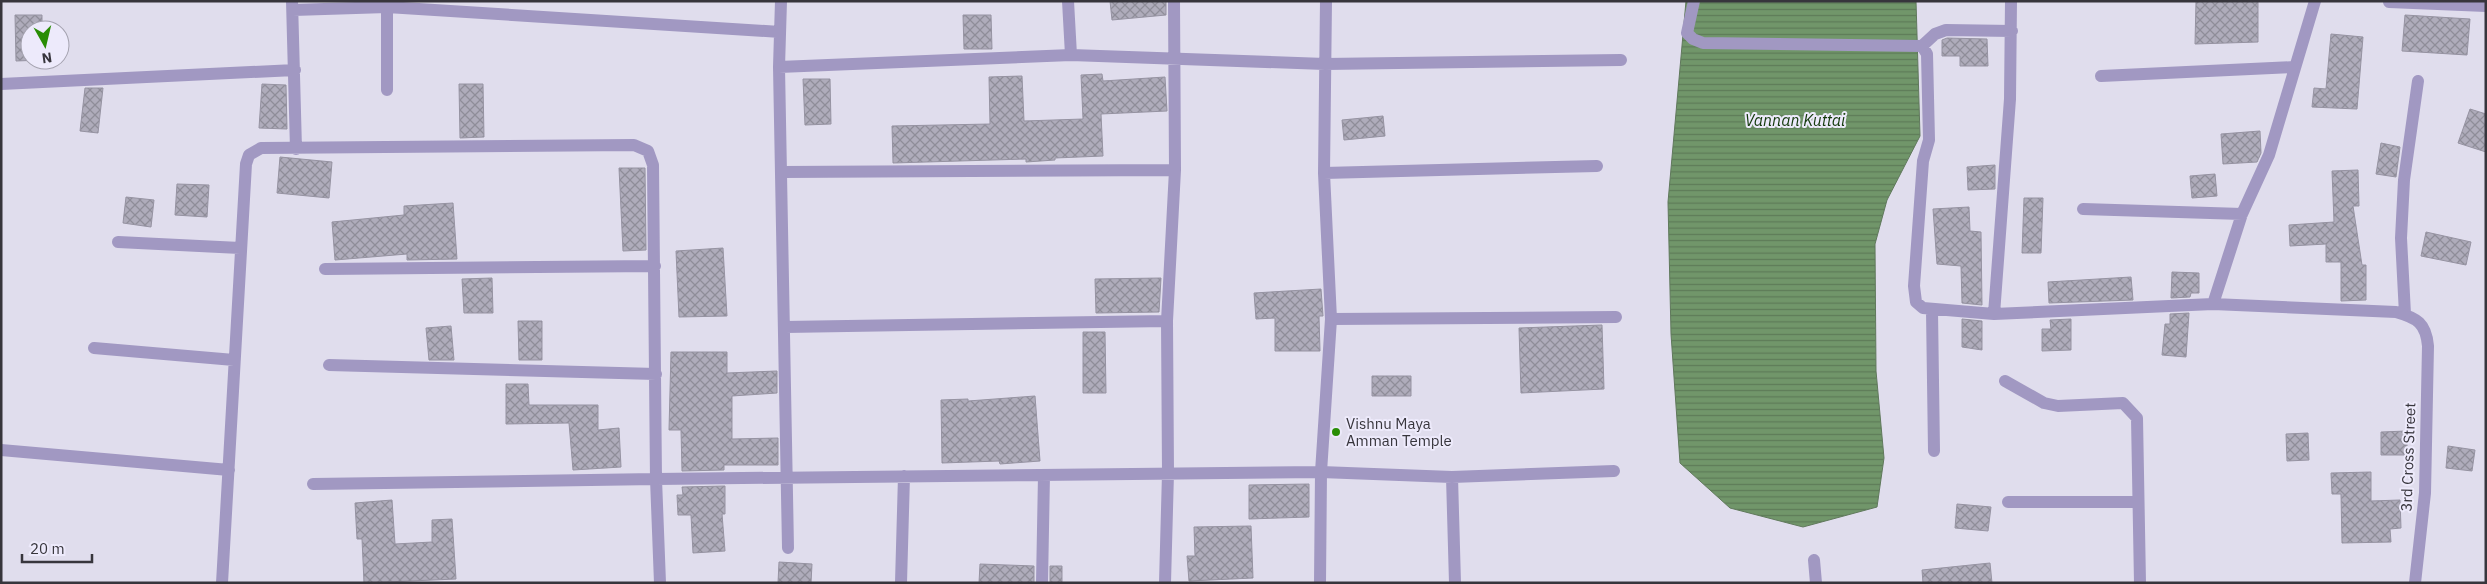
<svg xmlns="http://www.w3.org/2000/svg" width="2487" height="584" viewBox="0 0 2487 584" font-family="'IBM Plex Sans',sans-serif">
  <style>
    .water { fill: url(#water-rules); stroke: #60795c }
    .building { fill: url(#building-cross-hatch); stroke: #9693a2 }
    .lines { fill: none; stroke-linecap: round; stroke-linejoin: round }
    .minor { stroke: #a198c2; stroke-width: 12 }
    .poi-dot { fill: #298d05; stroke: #edeafb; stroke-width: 2 }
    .labels { text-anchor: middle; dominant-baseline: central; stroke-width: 4; stroke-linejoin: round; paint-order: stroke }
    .poi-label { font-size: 15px; fill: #37353c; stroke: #edeafb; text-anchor: start }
    .street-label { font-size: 15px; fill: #37353c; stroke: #edeafb }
    .water-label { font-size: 16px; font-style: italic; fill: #143a0c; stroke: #edeafb }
  </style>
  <defs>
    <pattern id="water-rules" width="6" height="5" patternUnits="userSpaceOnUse" patternTransform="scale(1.25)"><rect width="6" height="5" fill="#71966a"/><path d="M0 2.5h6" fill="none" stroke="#5e7b58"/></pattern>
    <pattern id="building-cross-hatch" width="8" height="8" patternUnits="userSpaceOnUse" patternTransform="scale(1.25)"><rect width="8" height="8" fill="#afacbb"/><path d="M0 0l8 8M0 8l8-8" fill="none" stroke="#8f8d99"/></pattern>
  </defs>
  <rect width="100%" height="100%" fill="#e0dded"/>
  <!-- water -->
  <path class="water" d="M1686 1H1916L1920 136 1887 200 1875 244 1876 371 1884 458 1877 507 1803 527 1730 508 1680 463 1671 334 1668 202Z"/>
  <!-- building -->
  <path class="building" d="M1110 1H1166V15L1112 20Z
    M2196 1H2258V42L2195 44Z
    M15 15H42V30H30V60H42L16 61Z
    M963 15H991L992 49H964Z
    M2405 15 2470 19 2467 55 2402 51Z
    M2331 34 2363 37 2357 109 2312 107 2314 88 2326 89Z
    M1947 38 1987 39 1988 66H1960V56H1942V40Z
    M1102 74 1103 81 1165 77 1167 111 1101 114 1103 156 1055 158V160L1026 162V159L893 163 892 126 990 124 989 77 1022 76 1024 121 1083 119 1081 75Z
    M803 79H830L831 124 805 125Z
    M262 84 286 85 287 129 259 128Z
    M459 84H483L484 137 460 138Z
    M85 88H103L98 133 80 131Z
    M2470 109 2486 114V152L2458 143Z
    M1383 116 1385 136 1344 140 1342 120Z
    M2260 131 2261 153 2257 162 2223 164 2221 134Z
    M2381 143 2400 147 2396 177 2376 174Z
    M280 157 332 162 329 198 277 193Z
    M1995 165V189L1968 190 1967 167Z
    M619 168H645L646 250 623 251Z
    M2358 170 2359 206H2353L2362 265H2366V300L2341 301V262H2326V244L2290 246 2289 225 2334 222 2332 171Z
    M2215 174 2217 196 2192 198 2190 176Z
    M177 184 209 185 207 217 175 215Z
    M126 197 154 200 151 227 123 223Z
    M2024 198H2043L2041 253H2022Z
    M453 203 457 259 407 260V254L335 260 332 222 404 215V206Z
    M1969 207 1970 231 1981 232 1982 305 1962 303 1961 266 1937 264 1933 209Z
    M2426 232 2471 242 2466 265 2421 256Z
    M723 248 727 316 679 317 676 251Z
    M2172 272 2199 273V293H2191L2190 297 2171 298Z
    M2131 277 2133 300 2049 303 2048 282Z
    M492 278 493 313H464L462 279Z
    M1161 278 1159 312 1096 313 1095 279Z
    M1321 289 1323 316H1319L1320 351H1275V318L1256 319 1254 293Z
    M2189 313 2186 357 2162 355 2165 324H2170V314Z
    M1962 319 1982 321V350L1962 347Z
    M2071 319V350L2042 351V329H2051L2050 320Z
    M518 321H542V360H519Z
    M1602 325 1604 389 1521 393 1519 328Z
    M451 326 454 360H429L426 328Z
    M1083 332H1105L1106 393H1083Z
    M671 352H727V373L777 371V393L732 396V439L778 438V465H724V470L682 471 681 430H669Z
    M1372 376H1411V396H1372Z
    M506 384H528L529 405H598V430L619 428 621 467 573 470 569 423 506 424Z
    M1035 396 1040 461 1000 464 999 461 942 463 941 400 968 399V401Z
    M2407 431V455H2381V432Z
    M2308 433 2309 460 2287 461 2286 434Z
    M2448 446 2475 450 2472 471 2446 468Z
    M2371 472V501L2400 500 2401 528 2390 529 2391 542 2342 543 2341 494H2332L2331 473Z
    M1309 484V517L1249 519V485Z
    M725 486V514H722L725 551 693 553 691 515H678L677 495H683L682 487Z
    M392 500 395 544 432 542V520L452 519 456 579 364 583 362 539H357L355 503Z
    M1957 504 1991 507 1988 531 1955 528Z
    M1251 526 1253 578 1189 581 1187 556H1195L1194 527Z
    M779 562 812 564 811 583H778Z
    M1990 563 1992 583H1923L1922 570Z
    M980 564 1034 566V583H979Z
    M1050 566H1062V583H1050Z"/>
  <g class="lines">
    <!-- minor -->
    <path class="minor" d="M292 1 296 149
      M781 1 779 67 788 548
      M1068 1 1071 55
      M1694 1 1687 33 1693 39 1703 43 1922 46 1927 54 1929 140 1923 161 1914 286 1916 302 1923 308 1994 314 2213 304
      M2315 1 2269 155 2242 214 2213 304 2396 312C2417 318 2426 323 2428 346L2425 493 2415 583
      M2389 2 2486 6
      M293 10 387 7 780 32
      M1922 46 1935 34 1946 30 2012 31
      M779 67 1071 55 1325 64 1621 60
      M2101 76 2295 67
      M1 84 295 70
      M387 90V1
      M782 172 1175 170
      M1324 173 1597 166
      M2083 209 2242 214
      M118 242 240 248
      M325 269 655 266
      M1932 311 1934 451
      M1994 314 2010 99 2011 1
      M2405 314 2401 238 2404 180 2418 81
      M1331 319 1616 317
      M785 327 1167 321
      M94 348 234 360
      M329 365 656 374
      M2005 381 2044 403 2058 406 2123 403 2137 418 2140 583
      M1 450 229 470
      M1452 477 1455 583
      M2008 502H2138
      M1814 560 1816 583
      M222 583 246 164 249 155 261 148 634 145 648 151 653 165 656 479 313 484
      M660 583 656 479 1321 472 1452 477 1614 471
      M901 583 904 476
      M1042 583 1044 475
      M1165 583 1168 473 1167 321 1175 170 1174 1
      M1320 583 1321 472 1331 319 1324 173 1326 1"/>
  </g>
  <!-- markers -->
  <circle class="poi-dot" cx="1336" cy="432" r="5"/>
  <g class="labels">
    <!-- poi labels -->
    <g class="poi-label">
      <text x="1346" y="423">Vishnu Maya<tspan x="1346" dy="17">Amman Temple</tspan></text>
    </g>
    <!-- street labels -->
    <g class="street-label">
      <text transform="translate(2408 457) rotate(-88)">3rd Cross Street</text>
    </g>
    <!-- water labels -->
    <g class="water-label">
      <text x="1795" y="120">Vannan Kuttai</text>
    </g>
  </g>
  <!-- border -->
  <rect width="2487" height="584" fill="none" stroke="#37353c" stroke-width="5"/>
  <!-- north arrow -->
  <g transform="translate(45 45) rotate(172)"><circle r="24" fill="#edeafb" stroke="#a4a2af"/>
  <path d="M0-4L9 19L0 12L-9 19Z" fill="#298d05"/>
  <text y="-8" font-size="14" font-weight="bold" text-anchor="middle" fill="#37353c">N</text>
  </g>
  <!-- scale -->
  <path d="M22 554v8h70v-8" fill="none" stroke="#37353c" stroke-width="2.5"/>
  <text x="30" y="554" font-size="15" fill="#37353c" stroke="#edeafb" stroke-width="4" paint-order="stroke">20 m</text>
</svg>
